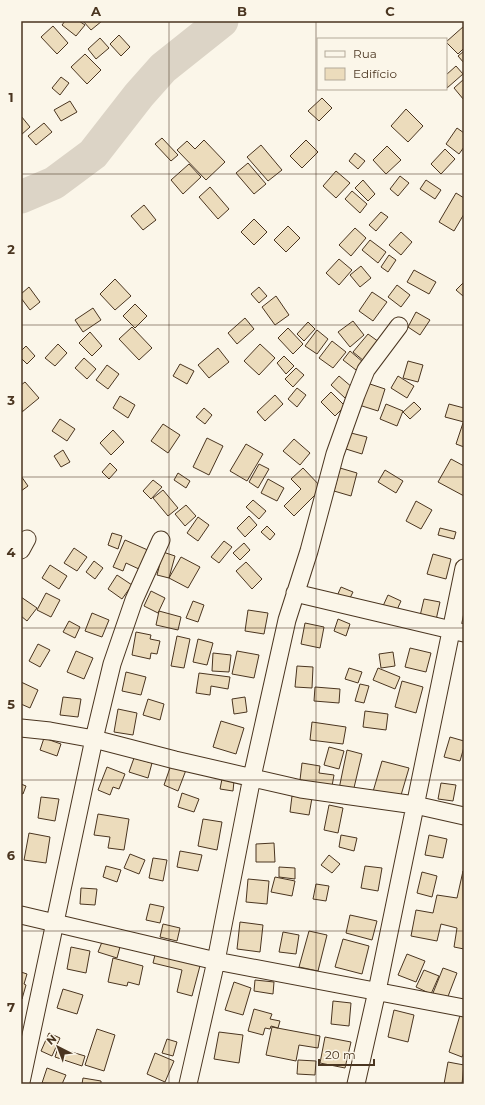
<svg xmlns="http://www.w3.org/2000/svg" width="485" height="1105" viewBox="0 0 485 1105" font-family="Montserrat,sans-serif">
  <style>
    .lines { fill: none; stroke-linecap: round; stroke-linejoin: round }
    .river { stroke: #dcd4c6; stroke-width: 33 }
    .building { fill: #ecdcbc; stroke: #4a3520 }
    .street-casing { stroke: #4a3520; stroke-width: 19 }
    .street { stroke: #fbf6e9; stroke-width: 17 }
    .grid { fill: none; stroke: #4a3520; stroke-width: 1; stroke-opacity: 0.55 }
    .neatline { fill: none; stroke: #4a3520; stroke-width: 1.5 }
    .grid-label { font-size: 13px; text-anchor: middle; font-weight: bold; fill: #4a3520 }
  </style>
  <rect width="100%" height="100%" fill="#fbf6e9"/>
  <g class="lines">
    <!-- river -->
    <path class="river" d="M21 197 54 183 93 154 139 95 163 68 222 21"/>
  </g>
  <!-- building -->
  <path class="building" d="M65 21H79L85 25 76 36 62 25Z
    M83 21H102L91 30Z
    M53 26 68 43 57 54 41 37Z
    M464 26V48L458 54 446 42Z
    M119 35 130 47 121 56 110 44Z
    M100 38 109 48 96 59 88 49Z
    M464 51V63L458 56Z
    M85 54 101 70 87 84 71 67Z
    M456 66 463 74 447 88 446 75Z
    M61 77 69 83 60 95 52 88Z
    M464 79V100L454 88Z
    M322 98 332 108 319 121 308 111Z
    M70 101 77 112 61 121 54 110Z
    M406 109 423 126 408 142 391 126Z
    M21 116 30 127 21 135Z
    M44 123 52 132 36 145 28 136Z
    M457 128 464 133V147L459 154 446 144Z
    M162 138 178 155 171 161 155 144Z
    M204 140 225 162 206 180 177 150 187 141 195 149Z
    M306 140 318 152 302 168 290 156Z
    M261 145 282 170 268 181 247 157Z
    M387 146 401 160 386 174 373 160Z
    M445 149 455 159 441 174 431 164Z
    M355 153 365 161 358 169 349 161Z
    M248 163 266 184 254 194 236 173Z
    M189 164 201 177 183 194 171 180Z
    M336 171 350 183 336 198 323 186Z
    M400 176 409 183 398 196 390 189Z
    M363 180 375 194 368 201 355 188Z
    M426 180 441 190 435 199 420 189Z
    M210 187 229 209 218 219 199 197Z
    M352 191 367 204 360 213 345 199Z
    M456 193 464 198V214L454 231 439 222Z
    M144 205 156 220 143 230 131 216Z
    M381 212 388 217 376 231 369 225Z
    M254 219 267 232 254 245 241 232Z
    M288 226 300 238 286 252 274 240Z
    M355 228 366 238 351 256 339 245Z
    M401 232 412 242 401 255 389 245Z
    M370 240 386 252 378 263 362 250Z
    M389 255 396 260 388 272 381 267Z
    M339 259 352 270 339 285 326 273Z
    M361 266 371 278 360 287 350 275Z
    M414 270 436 282 429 294 407 282Z
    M115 279 131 296 115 310 100 294Z
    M464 282V295L463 296 456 290Z
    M397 285 410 295 401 307 388 297Z
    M29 287 40 302 30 310 21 298V294Z
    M259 287 267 296 259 303 251 294Z
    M372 292 387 302 373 321 359 311Z
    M276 296 289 315 275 325 262 307Z
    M135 304 147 316 135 328 123 316Z
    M93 308 101 320 83 332 75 320Z
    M416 312 430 320 420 335 408 327Z
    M245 318 254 329 237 344 228 333Z
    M353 321 364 335 350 347 338 332Z
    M308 322 315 329 304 341 297 334Z
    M132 327 152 348 139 360 119 339Z
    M288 328 303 344 293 354 278 338Z
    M317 330 328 339 317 354 305 346Z
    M90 332 102 346 92 356 79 343Z
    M368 334 379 342 364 361 353 352Z
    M332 341 346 352 333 368 319 358Z
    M58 344 67 353 55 366 45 358Z
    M260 344 275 358 259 375 244 361Z
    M26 346 35 356 27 364 21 358V351Z
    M218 348 229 362 209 378 198 365Z
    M350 351 363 362 356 370 343 360Z
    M284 356 294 366 286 374 277 363Z
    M84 358 96 369 87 379 75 368Z
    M408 361 423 365 418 382 403 378Z
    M180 364 194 371 187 384 173 376Z
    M107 365 119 374 108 389 96 380Z
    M296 368 304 375 293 387 285 379Z
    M339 376 353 388 345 398 331 385Z
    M398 376 414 386 407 398 391 388Z
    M25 382 39 398 22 412 21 385Z
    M367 383 385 389 378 411 359 405Z
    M297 388 306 395 297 407 288 399Z
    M331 392 345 406 335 416 321 402Z
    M275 395 283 404 265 421 257 412Z
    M120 396 135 405 128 418 113 408Z
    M414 402 421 409 410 419 403 412Z
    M386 404 403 411 397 426 380 419Z
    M449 404 464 408V422L445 417Z
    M204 408 212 415 205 424 196 417Z
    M60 419 75 429 67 441 52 431Z
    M463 423H464V447L456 444Z
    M163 424 180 435 168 453 151 441Z
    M113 430 124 442 111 455 100 443Z
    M351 433 367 437 362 454 346 449Z
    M207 438 223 446 209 475 193 467Z
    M294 439 310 453 300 465 283 451Z
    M246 444 263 454 247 481 230 471Z
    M63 450 70 462 61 467 54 456Z
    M451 459 464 466V496L438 482Z
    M110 463 117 470 109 479 102 472Z
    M259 464 269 469 258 488 249 482Z
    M303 468 322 488 294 516 284 506 301 489 291 479Z
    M340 468 357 473 351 496 334 491Z
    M385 470 403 481 396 493 378 482Z
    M178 473 190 481 186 488 174 480Z
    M21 476 28 486 21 491Z
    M268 479 284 488 277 501 261 493Z
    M153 480 162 487 151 499 143 491Z
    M163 490 178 508 168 516 153 498Z
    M253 500 266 511 259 519 246 507Z
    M416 501 432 510 421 529 406 521Z
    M186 505 196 516 185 526 175 514Z
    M249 516 257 525 245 537 237 528Z
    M198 517 209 525 198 541 187 533Z
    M267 526 275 534 270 540 261 532Z
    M440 528 456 532 454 539 438 535Z
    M112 533 122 536 118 549 108 545Z
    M125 540 150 551 141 570 126 563 123 571 113 567Z
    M224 541 232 547 219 563 211 557Z
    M244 543 250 550 240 560 233 553Z
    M74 548 87 557 77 571 64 563Z
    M163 552 175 556 169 578 157 575Z
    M433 554 451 559 446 579 427 574Z
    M181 557 200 567 188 588 169 578Z
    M94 561 103 568 95 579 86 572Z
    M246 562 262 579 252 589 236 571Z
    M50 565 67 576 59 589 42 578Z
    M117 575 132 585 122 599 108 589Z
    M341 587 353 592 348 602 337 596Z
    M151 591 165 598 158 613 144 606Z
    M46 593 60 600 51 617 37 610Z
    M388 595 401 601 396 612 383 606Z
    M21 597 37 608 27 621 21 616Z
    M424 599 440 602 436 620 420 616Z
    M193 601 204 605 198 622 186 618Z
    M248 610 268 613 264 634 245 631Z
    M159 611 181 617 178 630 156 625Z
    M92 613 109 620 102 637 85 631Z
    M338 619 350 624 346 636 334 631Z
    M69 621 80 627 75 638 63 632Z
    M305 623 324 627 320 648 301 644Z
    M136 632 151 635 150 639 160 641 157 654 151 653 150 659 132 655Z
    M177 636 190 639 184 668 171 666Z
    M198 639 213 643 207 665 193 662Z
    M38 644 50 650 40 667 29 661Z
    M410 648 431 653 426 672 405 667Z
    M76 651 93 658 84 679 67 672Z
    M237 651 259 655 254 678 232 674Z
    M393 652 395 666 381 668 379 654Z
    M213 653 231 655 229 672 212 671Z
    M297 666 313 667 312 688 295 687Z
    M349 668 362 672 358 683 345 679Z
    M378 668 400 677 395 689 373 680Z
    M126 672 146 677 141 695 122 691Z
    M199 673 230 677 228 689 211 686 210 695 196 693Z
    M402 681 423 687 416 713 395 707Z
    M21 682 38 690 30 708 21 704Z
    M360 684 369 686 364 703 355 701Z
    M315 687 340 689 339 703 314 701Z
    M63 697 81 699 78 717 60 715Z
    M245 697 247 712 234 714 232 699Z
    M148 699 164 704 160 720 143 715Z
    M118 709 137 713 133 735 114 732Z
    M365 711 388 714 386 730 363 727Z
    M221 721 244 728 236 754 213 747Z
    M312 722 346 727 343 744 310 740Z
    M450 737 464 741V747L460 761 444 757Z
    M44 738 61 744 57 756 40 750Z
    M329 747 344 751 339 769 324 765Z
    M347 750 362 754 353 792 339 789Z
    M134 758 152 763 148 778 129 772Z
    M382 761 409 768 399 802 372 795Z
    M302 763 320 766 319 773 334 775 332 786 300 780Z
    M171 765 186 770 178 791 164 785Z
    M107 767 125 774 119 789 113 787 110 795 98 790Z
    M222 779 234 781 233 791 220 789Z
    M441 783 456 785 453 801 438 799Z
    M21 784 26 786 23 794 21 793Z
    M182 793 199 799 194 812 178 807Z
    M292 796 312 798 309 815 290 812Z
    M41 797 59 799 55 821 38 818Z
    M329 805 343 808 338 833 324 830Z
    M98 814 129 819 124 850 108 848 110 837 94 835Z
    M203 819 222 822 217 850 198 846Z
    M29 833 50 837 46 863 24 860Z
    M341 835 357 838 354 851 339 847Z
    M429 835 447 839 443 858 425 855Z
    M274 843 275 862H256V844Z
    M180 851 202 855 198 871 177 867Z
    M130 854 145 860 139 874 124 868Z
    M329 855 340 864 332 873 321 865Z
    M153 858 167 860 163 881 149 878Z
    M106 866 121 870 117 882 103 877Z
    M365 866 382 868 378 891 361 888Z
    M279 867 295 868V879L279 877Z
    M463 871 464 949 454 947 457 928 441 924 437 941 411 936 416 910 433 913 437 895 457 898Z
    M422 872 437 876 432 897 417 893Z
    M275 877 295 881 292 896 271 892Z
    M248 879 269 881 267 904 246 902Z
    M316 884 329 886 326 901 313 899Z
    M81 888 97 889 95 905 80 904Z
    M150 904 164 907 160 923 146 920Z
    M350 915 377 921 372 940 346 933Z
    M240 922 263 925 260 952 237 949Z
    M163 924 180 928 177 941 160 937Z
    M309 931 327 935 318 971 299 967Z
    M283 932 299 935 296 954 279 952Z
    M343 939 369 946 362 974 335 967Z
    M102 942 120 947 117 958 98 952Z
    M71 947 90 951 86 973 67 969Z
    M156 951 201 962 192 996 177 992 182 970 153 963Z
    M407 954 425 961 416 982 398 975Z
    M113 958 143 966 139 985 128 982 127 986 108 982Z
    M443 968 457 973 447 999 433 993Z
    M424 970 439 976 431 994 416 987Z
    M21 972 27 974 24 984 26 985 22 999Z
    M255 980 274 982 273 994 254 991Z
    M234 982 251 988 243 1015 225 1010Z
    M63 989 83 995 77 1014 57 1008Z
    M333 1001 351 1003 349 1026 331 1024Z
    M254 1009 272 1014 270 1019 280 1021 278 1028 271 1026 270 1029 265 1028 263 1035 248 1031Z
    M394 1010 414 1015 408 1042 388 1037Z
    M461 1012 464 1013V1052L462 1057 449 1052Z
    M272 1027 320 1036 318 1048 299 1045 296 1061 266 1055Z
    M97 1029 115 1035 104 1071 85 1065Z
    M219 1032 243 1035 239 1063 214 1059Z
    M49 1033 60 1038 52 1056 41 1051Z
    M325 1037 351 1042 345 1068 320 1063Z
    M167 1039 177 1042 173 1056 162 1053Z
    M58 1048 85 1056 82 1066 55 1057Z
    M155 1053 174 1061 165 1082 147 1074Z
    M298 1060 316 1061 315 1075 297 1074Z
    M448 1062 464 1065 462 1084H444Z
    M47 1068 66 1075 62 1084 42 1083Z
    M83 1078 101 1081V1084H82Z"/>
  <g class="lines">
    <!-- street casing -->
    <g class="street-casing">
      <path id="street" d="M21 550 27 539
        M295 593 464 633
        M21 728 50 731 94 739 175 760 301 789 415 805 464 816
        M21 915 216 961 464 1008
        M21 1082 94 739 112 664 134 600 161 540
        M188 1084 216 961 252 777 287 620 309 551 335 454 356 395 366 370 399 326
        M356 1084 377 991 464 568"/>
    </g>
    <!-- street -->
    <use href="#street" class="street"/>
  </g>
  <!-- grid -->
  <path class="grid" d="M169 21V1084M316 21V1084M21 174H464M21 325H464M21 477H464M21 628H464M21 780H464M21 931H464"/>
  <!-- border -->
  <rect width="485" height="1105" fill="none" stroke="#fbf6e9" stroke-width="44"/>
  <!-- legend -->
  <rect x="317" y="38" width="130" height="52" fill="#fbf6e9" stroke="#b4a999"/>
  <rect x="325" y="51" width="20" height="6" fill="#fbf6e9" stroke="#b4a999"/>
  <text x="353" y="58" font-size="12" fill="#4a3520">Rua</text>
  <rect x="325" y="68" width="20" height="12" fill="#ecdcbc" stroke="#b4a999"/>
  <text x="353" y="78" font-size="12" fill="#4a3520">Edifício</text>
  <!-- north arrow -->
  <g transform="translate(58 1047) rotate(318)" stroke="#fbf6e9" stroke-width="3" paint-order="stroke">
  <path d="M0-3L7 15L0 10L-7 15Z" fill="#4a3520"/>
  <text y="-6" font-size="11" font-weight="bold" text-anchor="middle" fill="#4a3520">N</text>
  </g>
  <!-- scale -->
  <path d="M319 1059v6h55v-6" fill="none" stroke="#4a3520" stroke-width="2"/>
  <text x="325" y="1059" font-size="12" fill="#4a3520" stroke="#fbf6e9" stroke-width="3" paint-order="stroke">20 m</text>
  <rect x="22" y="22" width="441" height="1061" class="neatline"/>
  <g class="grid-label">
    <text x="96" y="16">A</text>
    <text x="242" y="16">B</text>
    <text x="390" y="16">C</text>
    <text x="11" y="102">1</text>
    <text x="11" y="254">2</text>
    <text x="11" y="405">3</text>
    <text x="11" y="557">4</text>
    <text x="11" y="709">5</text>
    <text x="11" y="860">6</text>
    <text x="11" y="1012">7</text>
  </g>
</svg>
